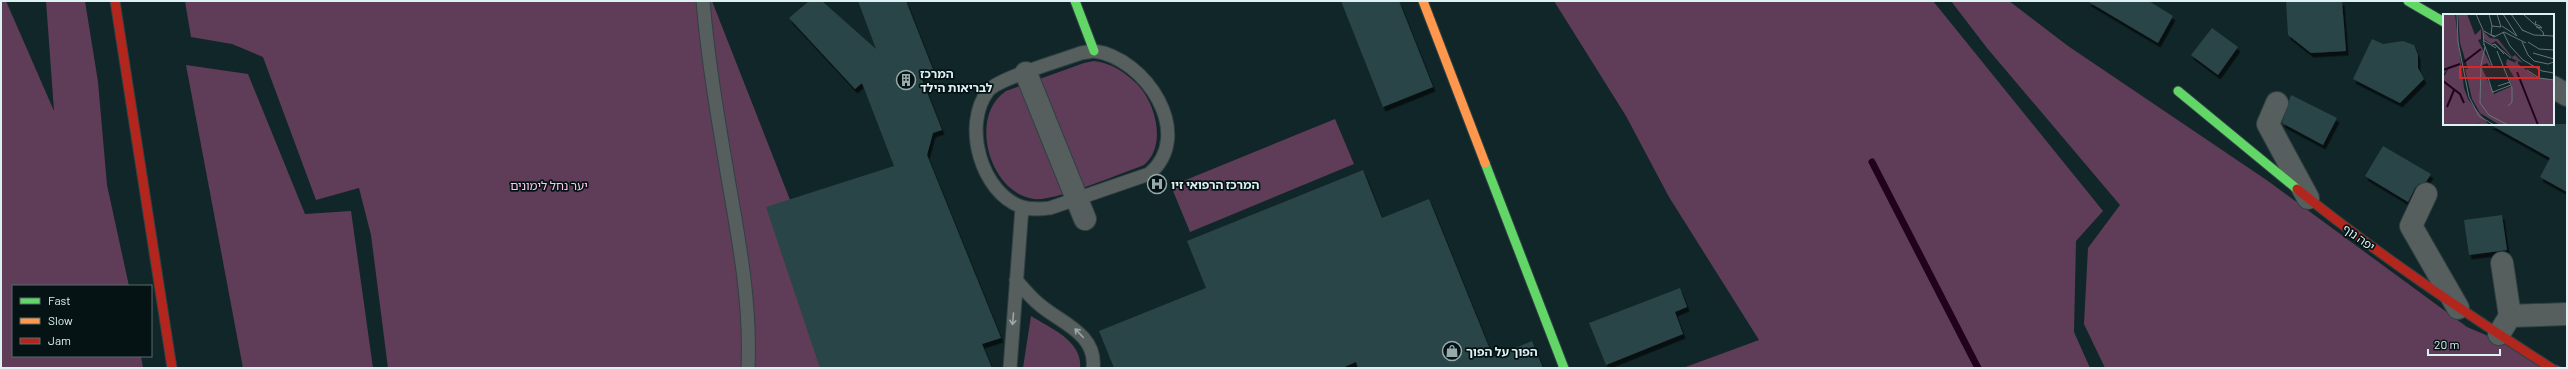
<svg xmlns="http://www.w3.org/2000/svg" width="2568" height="369" viewBox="0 0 2568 369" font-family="Barlow,'Noto Sans Hebrew',sans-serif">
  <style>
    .green { fill: #5f3d58 }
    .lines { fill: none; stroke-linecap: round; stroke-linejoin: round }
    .stream { stroke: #20031b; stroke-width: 7 }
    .building { fill: #2b4446; filter: url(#shadow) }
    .lane-casing { stroke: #2f4143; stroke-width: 15 }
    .street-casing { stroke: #2f4143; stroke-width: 24 }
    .fast-casing { stroke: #2f4143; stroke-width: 11 }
    .slow-casing { stroke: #2f4143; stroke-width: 11 }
    .jam-casing { stroke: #2f4143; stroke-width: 11 }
    .lane { stroke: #575e5e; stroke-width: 13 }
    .street { stroke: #575e5e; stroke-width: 22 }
    .fast { stroke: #63d668; stroke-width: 9 }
    .slow { stroke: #ff974d; stroke-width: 9 }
    .jam { stroke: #b3261e; stroke-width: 9 }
    .oneway { stroke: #9aa8a8 }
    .labels { text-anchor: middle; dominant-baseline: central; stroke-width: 3.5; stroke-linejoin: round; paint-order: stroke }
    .poi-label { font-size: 12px; font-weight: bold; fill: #ddf1f3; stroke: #051315; text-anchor: start }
    .park-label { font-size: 12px; fill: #fec5ee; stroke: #051315 }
    .street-label { font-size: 12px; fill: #ddf1f3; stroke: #051315 }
    .inset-river { fill: none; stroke: #20031b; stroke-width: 2 }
    .inset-road { fill: none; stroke: #637779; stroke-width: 1 }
    .view { fill: #d62828; fill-opacity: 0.15; stroke: #d62828; stroke-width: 2 }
    .inset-edge { fill: none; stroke: #ddf1f3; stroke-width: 2 }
  </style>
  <defs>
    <filter id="shadow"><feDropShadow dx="2.5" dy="4.5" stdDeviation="0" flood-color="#0009"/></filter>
  </defs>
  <rect width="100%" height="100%" fill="#112628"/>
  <!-- green -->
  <path class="green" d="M1 1H6L54 111 46 1H85L98 82 107 185 129 286H13V356H141L143 368H1Z
    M185 1H712L856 368H388L371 235 359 188 316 200 263 57 232 44 191 37Z
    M1554 1H1933L2103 211 2076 241 2074 332 2090 368H1683L1759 340 1669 197 1626 116Z
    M1951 1H2009L2068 46 2268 181 2467 327 2564 368H2105L2084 324 2088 248 2120 205 1987 48Z
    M1094 61C1111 63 1125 72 1137 84 1156 103 1167 146 1144 165 1122 173 1053 202 1034 199 989 193 968 116 1006 91L1084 63Z
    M186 65 248 74 305 214 351 211 373 368H243Z
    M1335 119 1354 164 1190 232 1171 186Z
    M1031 316C1050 328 1083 341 1080 368H1023Z"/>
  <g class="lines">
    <!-- stream -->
    <path class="stream" d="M1872 162 1978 368"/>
  </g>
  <!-- building -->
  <path class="building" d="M809 1H822L876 49 858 1H906L934 72 921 77 942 130 933 133 927 155 1001 338 982 344 992 368H820L766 207 894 166 862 83 855 89 789 18Z
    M1341 1H1399L1433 87 1383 107Z
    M2087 1H2149L2173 16 2158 43Z
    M2286 1H2342L2346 51 2311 53 2288 35Z
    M2212 28 2238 47 2218 75 2191 55Z
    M2372 39 2383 44 2403 41 2414 45 2418 55V68L2424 79 2400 103 2353 79Z
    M2291 95 2337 118 2323 145 2282 123Z
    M2489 124H2567V192L2540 177 2550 158Z
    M2383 146 2431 174 2426 182 2419 184 2415 188 2408 202 2365 176Z
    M1363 170 1382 218 1429 199 1493 357 1532 341 1543 368H1358L1356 362 1342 368H1114L1099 331 1206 288 1187 241Z
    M2502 215 2507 250 2469 255 2464 220Z
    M1680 288 1687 307 1675 312 1683 334 1606 365 1589 323Z"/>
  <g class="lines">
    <!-- lane casing -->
    <g class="lane-casing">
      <path id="lane" d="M703 1C708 61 718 119 728 178 739 241 751 304 748 368
        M1094 51C1146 58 1196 135 1149 174L1050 208C1040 209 1032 210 1022 207 981 193 962 125 988 91 998 78 1063 60 1081 53Z
        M1016 280C1024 289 1031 298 1040 305 1061 323 1097 334 1093 368
        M1010 368 1022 207"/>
    </g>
    <!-- street casing -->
    <g class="street-casing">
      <path id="street" d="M1026 73 1085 219
        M2553 87 2567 95
        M2277 103 2268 124 2308 198
        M2426 194 2411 226 2458 308
        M2502 263 2510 316
        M2499 334 2510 316 2567 314"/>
    </g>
    <!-- fast casing -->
    <g class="fast-casing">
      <path id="fast" d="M1075 1 1094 51
        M2408 1 2444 22
        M2178 91 2297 189
        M1485 163 1564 368"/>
    </g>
    <!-- slow casing -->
    <g class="slow-casing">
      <path id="slow" d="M1423 1 1485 163"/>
    </g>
    <!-- jam casing -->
    <g class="jam-casing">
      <path id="jam" d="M115 1 172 368
        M2297 189C2377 254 2464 312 2551 368"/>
    </g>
    <!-- lane -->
    <use href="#lane" class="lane"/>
    <!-- street -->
    <use href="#street" class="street"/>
    <!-- fast -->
    <use href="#fast" class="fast"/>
    <!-- slow -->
    <use href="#slow" class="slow"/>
    <!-- jam -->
    <use href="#jam" class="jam"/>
  </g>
  <!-- one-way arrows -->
  <defs><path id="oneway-shaft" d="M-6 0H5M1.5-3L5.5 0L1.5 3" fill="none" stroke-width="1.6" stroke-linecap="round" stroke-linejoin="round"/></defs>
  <g class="oneway">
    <use href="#oneway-shaft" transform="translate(1013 319) rotate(95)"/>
    <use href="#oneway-shaft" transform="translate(1079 333) rotate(-134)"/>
  </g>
  <!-- icons -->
  <defs>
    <g id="building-ring" transform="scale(1)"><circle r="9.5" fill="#051315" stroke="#96aaac" stroke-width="1.5"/><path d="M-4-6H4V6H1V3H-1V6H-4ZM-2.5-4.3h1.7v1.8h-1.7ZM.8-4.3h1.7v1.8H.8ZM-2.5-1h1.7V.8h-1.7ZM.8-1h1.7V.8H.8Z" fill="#96aaac"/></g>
    <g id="hospital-ring" transform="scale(1)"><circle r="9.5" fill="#051315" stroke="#96aaac" stroke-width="1.5"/><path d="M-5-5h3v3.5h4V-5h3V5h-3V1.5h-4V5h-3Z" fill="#96aaac"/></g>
    <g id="shop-ring" transform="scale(1)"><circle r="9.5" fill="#051315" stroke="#96aaac" stroke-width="1.5"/><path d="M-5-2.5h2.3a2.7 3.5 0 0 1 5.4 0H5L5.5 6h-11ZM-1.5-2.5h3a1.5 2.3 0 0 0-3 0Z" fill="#96aaac"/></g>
  </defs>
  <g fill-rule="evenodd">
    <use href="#building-ring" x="906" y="80"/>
    <use href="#hospital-ring" x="1157" y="184"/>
    <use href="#shop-ring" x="1452" y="351"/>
  </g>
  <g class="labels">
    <!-- poi labels -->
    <g class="poi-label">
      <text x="920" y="73">המרכז<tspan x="920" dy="14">לבריאות הילד</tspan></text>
      <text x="1171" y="184">המרכז הרפואי זיו</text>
      <text x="1466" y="351">הפוך על הפוך</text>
    </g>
    <!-- park labels -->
    <g class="park-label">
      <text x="549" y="185">יער נחל לימונים</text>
    </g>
    <!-- street labels -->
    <g class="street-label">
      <text transform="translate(2359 237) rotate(35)">יפה נוף</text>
    </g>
  </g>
  <!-- overview -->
  <g transform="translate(2443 14)">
    <rect width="111" height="111" fill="#112628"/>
    <path d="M0 0H12L21 74 25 85 46 111H36V108L35 111H0V62L2 61 7 52 0 61ZM15 0H24L32 21 38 15V25L35 26 48 51 46 52 44 49 38 52 56 91 51 80 69 72 66 65 71 63 63 50 64 45 73 49 72 47H75V50L93 63 111 66V111H57L37 99 29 85 22 55H25L17 29ZM41 18 47 24 55 25 69 43 72 41 80 49 70 45 53 27 48 30 41 25Z" fill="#5f3d58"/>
    <path class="inset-river" d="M21 48 38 35M0 56 17 50M74 58 95 111M0 67 17 80 21 89M4 93 11 76"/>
    <path class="inset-road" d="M14 0 15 28 26 83 36 102 51 111M33 0 40 16M46 0 49 12 58 13 54 0M68 0 80 17M80 0 100 18 101 22M93 7 92 10 97 12 99 14 93 13M49 12 48 21 52 22M59 12 74 22 60 0M40 16 41 31M79 16 91 21 111 22M41 17 51 23 61 18 83 29M60 18 67 32 80 46 99 57 111 59M40 26 53 34M79 28 85 41 91 47 105 50 111 48M85 28 96 35 111 36M41 30 50 54M51 30 68 44M49 31 52 30 61 40M42 33 38 51 37 89 46 101 65 111M54 37 69 74V88L65 92M90 39 111 45M84 56 96 64 111 66M45 64 50 79M55 72 67 68M50 78 68 71"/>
    <path class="view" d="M17 53H96V64H17Z"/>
    <rect width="111" height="111" class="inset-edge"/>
  </g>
  <!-- border -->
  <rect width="2568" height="369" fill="none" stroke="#ddf1f3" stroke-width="4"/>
  <!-- legend -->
  <rect x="12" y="285" width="140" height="72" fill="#051315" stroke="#5b6c6e"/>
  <rect x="20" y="298" width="20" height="6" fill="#63d668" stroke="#5b6c6e"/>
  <text x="48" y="305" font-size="12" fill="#ddf1f3">Fast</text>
  <rect x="20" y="318" width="20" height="6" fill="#ff974d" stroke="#5b6c6e"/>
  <text x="48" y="325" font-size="12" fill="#ddf1f3">Slow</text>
  <rect x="20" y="338" width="20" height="6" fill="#b3261e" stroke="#5b6c6e"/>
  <text x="48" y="345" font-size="12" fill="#ddf1f3">Jam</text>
  <!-- scale -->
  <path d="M2428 349v6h72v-6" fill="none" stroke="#ddf1f3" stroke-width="2"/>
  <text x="2434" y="349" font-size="12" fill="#ddf1f3" stroke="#051315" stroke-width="3" paint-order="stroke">20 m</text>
</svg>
